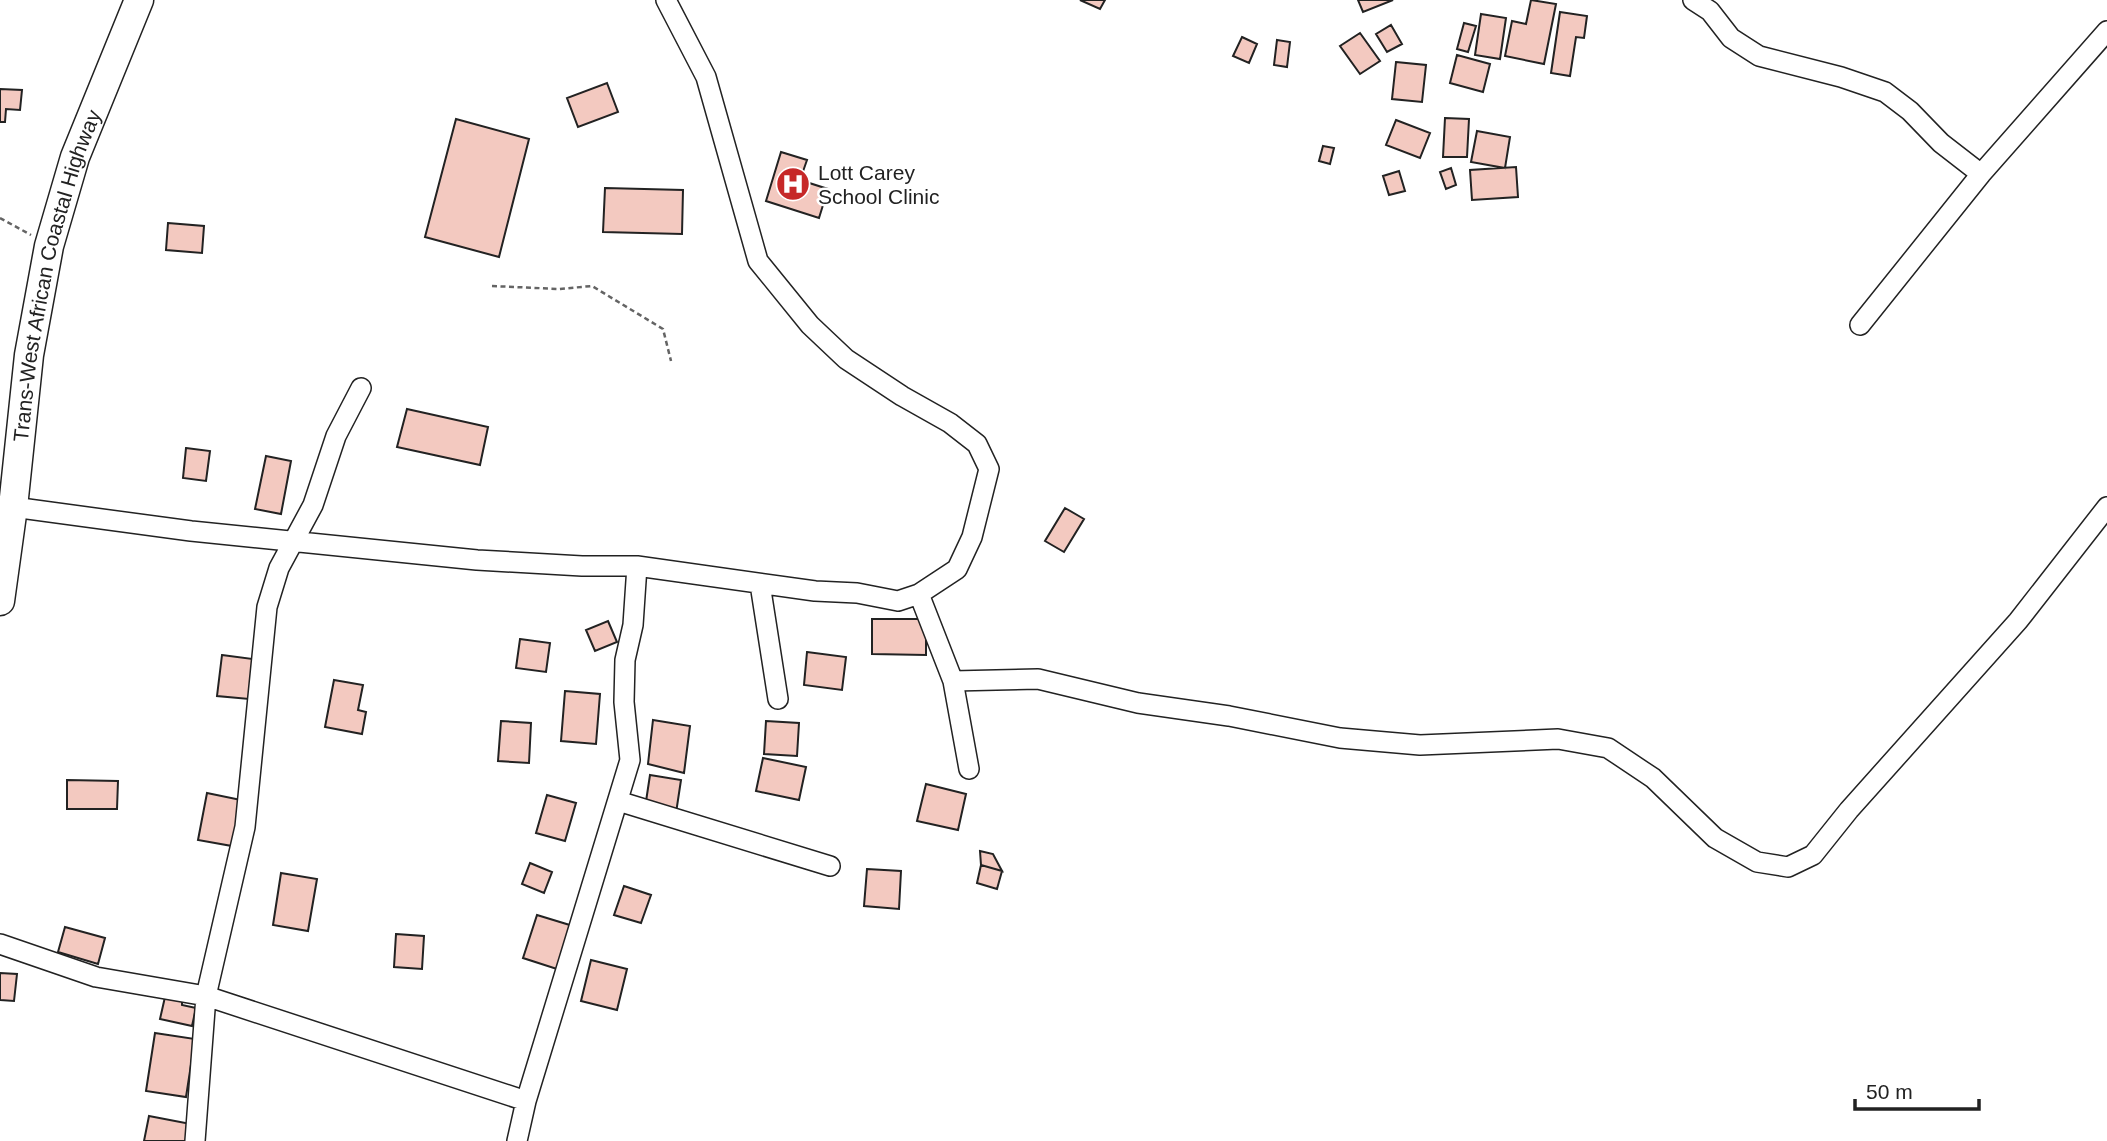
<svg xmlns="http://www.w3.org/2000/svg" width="2107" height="1141" viewBox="0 0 2107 1141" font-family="Helvetica,sans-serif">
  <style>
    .building { fill: #f3c9c0; stroke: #222; stroke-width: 2 }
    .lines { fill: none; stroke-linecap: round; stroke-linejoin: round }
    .minor-casing { stroke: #222; stroke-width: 22 }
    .highway-casing { stroke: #222; stroke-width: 31 }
    .path { stroke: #646464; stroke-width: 2.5; stroke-dasharray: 5 3.5; stroke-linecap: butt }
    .minor { stroke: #fff; stroke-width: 19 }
    .highway { stroke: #fff; stroke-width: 28 }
    .labels { text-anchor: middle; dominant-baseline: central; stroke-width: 5; stroke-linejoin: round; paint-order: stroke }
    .poi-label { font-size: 21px; fill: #222; stroke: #fff; text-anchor: start }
    .street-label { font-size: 21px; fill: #222; stroke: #fff }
  </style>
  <rect width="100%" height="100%" fill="#fff"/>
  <!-- building -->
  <path class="building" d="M1080 0H1105L1100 9Z
    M1358 0H1393L1363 12Z
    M1531 0 1556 4 1544 64 1505 56 1512 21 1526 24Z
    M1560 12 1587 16 1584 38 1576 37 1570 76 1551 73Z
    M1481 14 1506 18 1500 59 1475 55Z
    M1464 23 1476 26 1468 52 1457 49Z
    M1391 25 1402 44 1387 52 1376 34Z
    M1360 33 1380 61 1360 74 1340 46Z
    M1242 37 1257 44 1249 63 1233 56Z
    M1277 40 1290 42 1287 67 1274 65Z
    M1457 55 1490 64 1483 92 1450 83Z
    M1396 62 1426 65 1422 102 1392 99Z
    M607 83 618 112 578 127 567 98Z
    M0 89 22 90 20 110 6 109 5 122H0Z
    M1445 118 1469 119 1467 157H1443Z
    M456 119 529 139 499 257 425 237Z
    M1396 120 1430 133 1420 158 1386 145Z
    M1477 131 1510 137 1505 168 1471 162Z
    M1323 146 1334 148 1330 164 1319 161Z
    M781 152 807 160 800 180 828 189 819 218 766 201Z
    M1516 167 1518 197 1472 200 1470 170Z
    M1451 168 1456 185 1446 189 1440 172Z
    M1399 171 1405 191 1389 195 1383 176Z
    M605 188 683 190 682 234 603 232Z
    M168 223 204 226 202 253 166 250Z
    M407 409 488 427 480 465 397 447Z
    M186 448 210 451 206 481 183 478Z
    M266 456 291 461 281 514 255 509Z
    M1065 508 1084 519 1064 552 1045 541Z
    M872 619H926V655L872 654Z
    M608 621 617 642 595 651 586 630Z
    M520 639 550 643 546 672 516 668Z
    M807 652 846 657 842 690 804 685Z
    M222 655 253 659 249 699 217 696Z
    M334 680 363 685 358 710 366 712 362 734 325 727Z
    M565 691 600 694 596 744 561 741Z
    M653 720 690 726 684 773 648 764Z
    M501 721 531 723 529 763 498 761Z
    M766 721 799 723 797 756 764 754Z
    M763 758 806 767 799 800 756 791Z
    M650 775 681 780 676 813 645 808Z
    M67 780 118 781 117 809H67Z
    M926 784 966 794 958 830 917 821Z
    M207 793 241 800 232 846 198 840Z
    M547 795 576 803 565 841 536 833Z
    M980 851 993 854 1002 871 981 865Z
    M530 863 552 872 544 893 522 884Z
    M981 865 1002 871 997 889 977 883Z
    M867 869 901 871 899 909 864 906Z
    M281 873 317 879 308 931 273 925Z
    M624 886 651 895 641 923 614 915Z
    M537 915 573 926 560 970 523 958Z
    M65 927 105 938 98 964 58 952Z
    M396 934 424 936 422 969 394 967Z
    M591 960 627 969 617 1010 581 1001Z
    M0 973 17 974 14 1001 0 1000Z
    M165 997 182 1000V1005L196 1008 192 1026 160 1019Z
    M155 1033 195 1039 186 1097 146 1091Z
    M149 1116 196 1125 193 1141H144Z"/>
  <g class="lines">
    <!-- minor casing -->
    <g class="minor-casing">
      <path id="minor" d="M1693 0 1710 11 1731 38 1759 56 1841 77 1885 92 1910 111 1941 143 1981 174
        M1860 325 1981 174 2107 31
        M13 507 191 531 477 560 582 566H637L815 591 857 593 898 601 919 594 957 569 972 537 989 469 977 444 950 423 902 396 846 359 810 325 758 261 706 77 666 0
        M760 584 778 699
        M919 594 953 681 969 769
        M953 681 1038 679 1138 703 1229 716 1340 738 1420 745 1558 739 1608 748 1653 778 1715 838 1757 862 1788 867 1813 855 1849 810 2018 621 2107 507
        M618 801 830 866
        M0 944 96 977 206 996 526 1101
        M195 1141 206 996 245 827 267 607 279 568 313 505 336 436 361 388
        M517 1141 526 1101 630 760 624 702 625 660 633 625 637 566"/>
    </g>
    <!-- highway casing -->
    <g class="highway-casing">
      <g id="highway">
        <path id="s1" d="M0 601 13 507 29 355 49 246 75 157 139 0"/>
      </g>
    </g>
    <!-- path -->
    <path class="path" d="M0 218 31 235
      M492 286 559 289 592 286 663 329 671 361"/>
    <!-- minor -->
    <use href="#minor" class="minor"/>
    <!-- highway -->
    <use href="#highway" class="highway"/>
  </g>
  <!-- icons -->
  <defs>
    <g id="hospital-disc" transform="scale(1.75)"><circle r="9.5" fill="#c62828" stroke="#fff"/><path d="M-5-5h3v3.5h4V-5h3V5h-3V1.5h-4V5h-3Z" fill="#fff"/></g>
  </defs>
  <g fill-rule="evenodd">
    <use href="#hospital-disc" x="793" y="184"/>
  </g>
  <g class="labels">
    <!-- poi labels -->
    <g class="poi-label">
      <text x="818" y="172">Lott Carey<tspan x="818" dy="24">School Clinic</tspan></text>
    </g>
    <!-- street labels -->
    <g class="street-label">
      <text stroke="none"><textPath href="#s1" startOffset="331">Trans-West African Coastal Highway</textPath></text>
    </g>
  </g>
  <!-- scale -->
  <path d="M1855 1099v10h124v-10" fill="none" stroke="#222222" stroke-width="3.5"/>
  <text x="1866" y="1099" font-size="21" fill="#222222" stroke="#ffffff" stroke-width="5" paint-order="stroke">50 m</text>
</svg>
